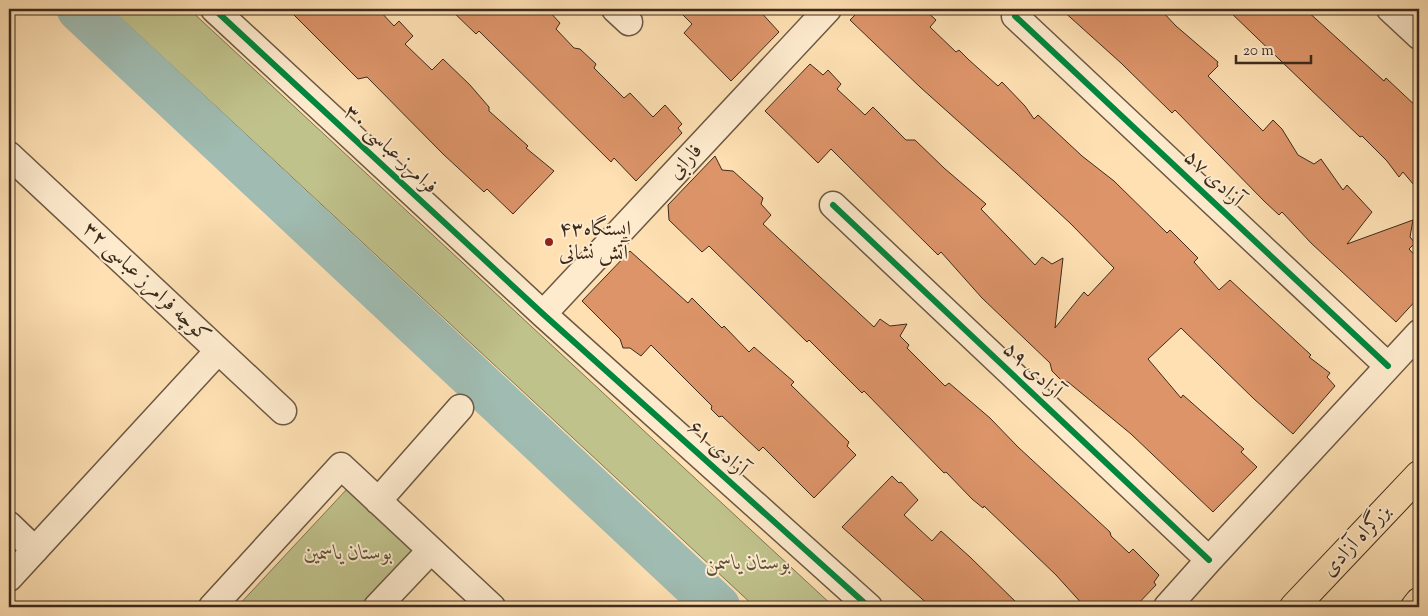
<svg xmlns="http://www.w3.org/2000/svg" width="1428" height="616" viewBox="0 0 1428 616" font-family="'Sorts Mill Goudy',Amiri,serif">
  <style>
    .green { fill: #c0c28c; stroke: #7e7654 }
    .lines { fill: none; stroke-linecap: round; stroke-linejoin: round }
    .river { stroke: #a0bcb2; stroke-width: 45 }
    .building { fill: #dd9469; stroke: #3c2b1d }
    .minor-casing { stroke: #6c5842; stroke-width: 29 }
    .trunk-casing { stroke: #3c2b1d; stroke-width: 30 }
    .minor { stroke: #feebce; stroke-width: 26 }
    .trunk { stroke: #fee0b3; stroke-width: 28 }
    .cycleway-casing { stroke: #feebce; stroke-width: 9 }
    .cycleway { stroke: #00873e; stroke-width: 6 }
    .poi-dot { fill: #8f2418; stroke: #feebce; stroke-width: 2 }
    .labels { text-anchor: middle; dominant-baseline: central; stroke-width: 4; stroke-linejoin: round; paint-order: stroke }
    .street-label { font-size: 21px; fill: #3c2b1d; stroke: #feebce }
    .poi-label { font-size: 21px; fill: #3c2b1d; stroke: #feebce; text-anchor: start }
    .park-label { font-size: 21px; font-style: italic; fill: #5d5139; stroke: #feebce }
  </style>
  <rect width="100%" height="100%" fill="#fee0b3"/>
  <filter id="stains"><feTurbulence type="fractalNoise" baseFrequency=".004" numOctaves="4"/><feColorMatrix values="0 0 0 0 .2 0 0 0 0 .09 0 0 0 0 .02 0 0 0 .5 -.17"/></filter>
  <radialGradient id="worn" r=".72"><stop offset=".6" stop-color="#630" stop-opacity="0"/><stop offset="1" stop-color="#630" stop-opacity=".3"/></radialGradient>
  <!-- green -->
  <path class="green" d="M111 9H189L834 607H755Z
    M347 489 413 550 360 607H237Z"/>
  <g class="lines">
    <!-- river -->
    <path class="river" d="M79 9 718 607"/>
  </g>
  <!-- building -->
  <path class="building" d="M288 9H378L394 26 399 21 413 36 405 44 432 70 443 59 470 85 489 107V111L528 146 526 148 554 171 513 214 487 189 484 192 443 154 367 77 358 79Z
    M450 9H547L560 23 556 29 574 48 580 49 596 64 594 68 624 98 630 93 653 117 665 105 682 124 678 128 682 133 636 181 614 158 611 162 479 31 476 34Z
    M677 9H758L779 32 731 81 684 33 692 24Z
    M861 9H924L936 20 930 27 956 52 959 50 969 60 998 86 1002 82 1025 106 1034 119 1038 115 1082 156 1114 181 1167 233 1170 230 1198 258 1194 262 1219 290 1230 280 1311 355 1309 357 1330 373 1327 377 1335 386 1293 434 1254 399 1181 328 1148 359 1181 398 1183 395 1244 449 1241 452 1257 467 1213 512 1131 434 1068 382H1063L1052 371 1050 363 982 298 941 252 938 255 831 149 818 163 765 111 810 64 823 75 828 70 841 84 837 89 865 115 873 107 906 140H915L944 168 986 204 981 209 1035 265 1042 257 1052 264 1063 258 1055 328 1084 292 1088 296 1114 268 1071 224 1016 173 920 87 850 20Z
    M1061 9H1160L1176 26 1218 62 1217 64 1218 66 1208 76 1263 131 1273 120 1282 129 1298 155 1314 164 1321 159 1343 190 1347 185 1372 212 1347 244 1413 220 1410 237 1415 243 1409 249 1419 260V297L1396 322 1311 243 1282 212 1279 215 1264 201 1175 110 1172 113 1121 63Z
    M1227 9H1305L1384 81 1386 78 1419 109V191L1403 172 1399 177 1387 161 1362 136 1360 137Z
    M715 156 722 170 733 171 763 198 761 204 771 215 763 224 874 327 880 319 890 326 907 324 900 336 909 345 907 348 945 386 949 383 990 418 1018 447 1110 532 1111 536 1129 553 1133 549 1159 575 1154 582 1156 585 1135 607H1085L1056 575 984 506 983 508 972 499 946 472 944 473 864 391 862 393 809 340 807 342 709 246 702 252 669 220 668 205Z
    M630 251 688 303 692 298 722 328 724 326 749 352 754 347 794 382 791 385 849 442 847 446 856 455 814 498 763 447 759 451 722 416 719 417 711 409 712 406 651 345 641 356 630 348H623L620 339 582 301Z
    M892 476 899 483 901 482 918 500 904 515 932 541 941 531 970 557 1021 607H931L842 527Z"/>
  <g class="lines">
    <!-- minor casing -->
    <g class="minor-casing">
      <path id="minor" d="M214 9 543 314 869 607
        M615 9 629 22
        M1390 9 1419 36
        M1015 16 1388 366
        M9 155 283 411
        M833 205 1209 560
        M543 314 828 9
        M378 501 460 408
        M9 525 35 550
        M9 578 218 351
        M212 607 341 466 492 607
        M377 607 431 550
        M1167 607 1209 560 1419 333"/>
    </g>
    <!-- trunk casing -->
    <g class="trunk-casing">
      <path id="trunk" d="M1294 607 1419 475
        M1415 607 1419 602"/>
    </g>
    <!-- minor -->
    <use href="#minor" class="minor"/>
    <!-- trunk -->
    <use href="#trunk" class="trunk"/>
    <!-- cycleway casing -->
    <g class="cycleway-casing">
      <path id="cycleway" d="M214 9 543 314 869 607
        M1015 16 1388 366
        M833 205 1209 560"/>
    </g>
    <!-- cycleway -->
    <use href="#cycleway" class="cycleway"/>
  </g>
  <!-- markers -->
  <circle class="poi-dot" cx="549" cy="242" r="5"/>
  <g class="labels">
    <!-- street labels -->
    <g class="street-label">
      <text transform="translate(390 150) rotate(43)">فرامرز عباسی ۳۰</text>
      <text transform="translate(686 162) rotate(-47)">فارابی</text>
      <text transform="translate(1213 179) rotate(43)">آزادی ۵۷</text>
      <text transform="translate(146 283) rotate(43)">کوچه فرامرز عباسی ۳۲</text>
      <text transform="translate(1032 371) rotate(43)">آزادی ۵۹</text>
      <text transform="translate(717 449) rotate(42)">آزادی ۶۱</text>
      <text transform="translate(1357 541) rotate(-47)">بزرگراه آزادی</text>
    </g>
    <!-- poi labels -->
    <g class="poi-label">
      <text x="559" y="230">ایستگاه۴۳<tspan x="559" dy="24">آتش نشانی</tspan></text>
    </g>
    <!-- park labels -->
    <g class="park-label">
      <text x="348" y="554">بوستان یاسمین</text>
      <text x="748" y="564">بوستان یاسمن</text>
    </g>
  </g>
  <!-- margin -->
  <rect width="1428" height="616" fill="none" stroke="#fee0b3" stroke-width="30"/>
  <rect x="10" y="10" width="1408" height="596" fill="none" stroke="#3c2b1d" stroke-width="2.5"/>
  <rect x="15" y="15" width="1398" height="586" fill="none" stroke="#3c2b1d"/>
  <!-- scale -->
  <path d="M1236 55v8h75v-8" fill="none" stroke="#3c2b1d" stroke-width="2.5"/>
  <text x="1243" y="55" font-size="15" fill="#3c2b1d" stroke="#feebce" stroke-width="4" paint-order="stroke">20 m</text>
  <rect width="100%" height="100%" filter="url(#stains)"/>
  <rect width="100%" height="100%" fill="url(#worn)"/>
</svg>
